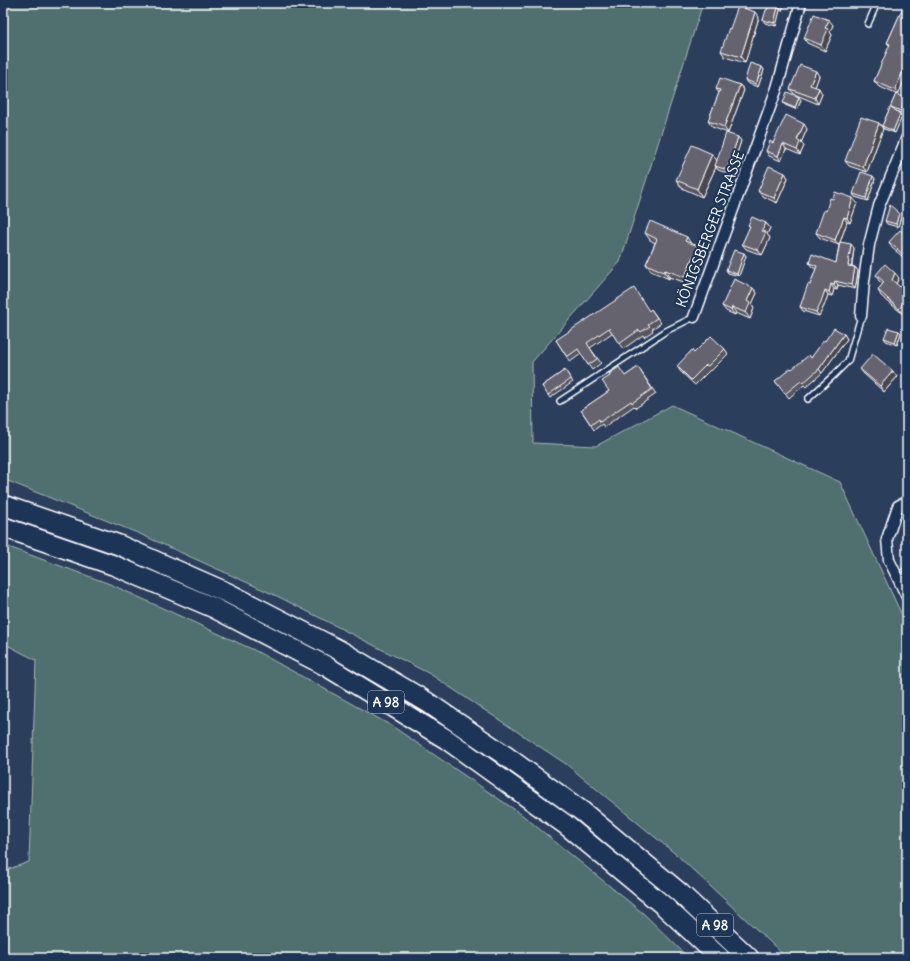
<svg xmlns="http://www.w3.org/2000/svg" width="910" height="961" viewBox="0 0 910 961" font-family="Delius,sans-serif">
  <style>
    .green { fill: #506f6e; stroke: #a8b7b6 }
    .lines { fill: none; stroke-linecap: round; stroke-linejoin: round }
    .lane-casing { stroke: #fff; stroke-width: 8 }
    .street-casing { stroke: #fff; stroke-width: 13 }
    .highway-casing { stroke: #fff; stroke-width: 22 }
    .lane { stroke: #1d3557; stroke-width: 5 }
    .street { stroke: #1d3557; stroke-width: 10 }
    .highway { stroke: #1d3557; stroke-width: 19 }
    .wall { fill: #57565f; stroke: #fff }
    .shaded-wall { fill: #47464d; stroke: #fff }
    .building { fill: #65646e; stroke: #fff }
    .labels { text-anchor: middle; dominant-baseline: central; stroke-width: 4; stroke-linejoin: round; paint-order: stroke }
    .shield { fill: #1d3557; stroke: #bbc2cd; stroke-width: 1 }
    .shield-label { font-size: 13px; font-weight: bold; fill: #fff }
    .street-label { font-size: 14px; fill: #fff; stroke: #1d3557 }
  </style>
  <rect width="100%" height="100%" fill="#2b3e5c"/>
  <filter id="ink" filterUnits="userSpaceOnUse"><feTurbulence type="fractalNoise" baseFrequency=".025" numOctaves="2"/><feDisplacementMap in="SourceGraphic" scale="8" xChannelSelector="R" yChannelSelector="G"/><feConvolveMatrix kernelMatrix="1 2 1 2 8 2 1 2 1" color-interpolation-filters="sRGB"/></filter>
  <g filter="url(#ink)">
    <!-- green -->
    <path class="green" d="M3 3H703L620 262 532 362 533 443 596 446 672 405 840 482 907 626V958H787L678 856 566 764 430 674 279 597 140 534 3 479Z
      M3 545 110 584 254 650 392 726 521 814 644 914 689 958H3V871L29 862 36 660 3 643Z"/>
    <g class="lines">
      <!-- lane casing -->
      <g class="lane-casing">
        <path id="lane" d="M868 24 877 3
          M808 399 834 375 848 361 861 316
          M560 401 666 331 694 317"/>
      </g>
      <!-- street casing -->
      <g class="street-casing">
        <path id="street" d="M861 316 864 281 869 245 879 206 907 137
          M694 317 777 88 801 3
          M907 501 898 506 887 539 889 560 907 597"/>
      </g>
      <!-- highway casing -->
      <g class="highway-casing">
        <path id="highway" d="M3 505 119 545 228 593 339 650 427 702 503 754 583 812 680 893 749 958
          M3 527 113 565 214 608 326 666 446 739 566 825 664 906 720 958"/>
      </g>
      <!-- lane -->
      <use href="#lane" class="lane"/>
      <!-- street -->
      <use href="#street" class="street"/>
      <!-- highway -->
      <use href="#highway" class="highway"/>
    </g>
    <!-- wall -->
    <path class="wall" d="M784 3 782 11 780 10 776 26 765 23 763 20 767 10Z
      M905 3 898 95 878 86 874 81 890 46 887 43Z
      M759 17 745 63 725 57 721 51Z
      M833 25 830 32 832 35 825 51 807 43 804 38Z
      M762 67 764 70 758 87 747 83 745 80Z
      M819 76 815 87 822 94 818 104 794 94 790 89Z
      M740 85 744 90 728 133 712 127 708 121 719 93 716 89Z
      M896 94 906 99 907 105 903 114 896 111 900 114 902 117 895 133 884 129 882 126Z
      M801 100 797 110 785 105 783 103Z
      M879 123 883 129 867 172 849 166 845 161Z
      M807 129 801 143 804 146 800 155 786 149 781 161 769 156 766 151 773 143Z
      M738 137 741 141 730 174 718 170 716 167 702 197 682 188 676 180 717 161Z
      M785 173 788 178 777 203 762 196 758 191Z
      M873 176 875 179 868 201 855 197 853 194Z
      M857 203 850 223 847 222 840 242 854 248 852 266 855 267 858 271 855 289 838 285 837 290 834 289 832 296 828 295 824 306 819 316 803 311 800 307 810 285 816 269 812 267 809 263H836L839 245 820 238 816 233 826 211Z
      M901 216 898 227 887 224 885 221Z
      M766 223 770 228 767 234 770 238 762 255 746 249 742 244 750 227 748 225Z
      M645 233 691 244 705 254 702 264 697 263 690 284 669 277V279L651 271 646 264 655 243 650 240Z
      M907 236V260L892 248 889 242Z
      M744 253 746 256 739 276 728 273 726 270Z
      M876 275 899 278 896 284 903 314 881 296 878 290 883 284 879 281Z
      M753 288 757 293 752 304 754 308 750 319 736 313 735 315 726 311 722 306Z
      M651 309 661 323 652 329 653 331 644 337 643 335 623 349 612 333 590 348 601 363 592 370 581 354 570 362 556 340 649 311Z
      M899 331 901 333 897 345 886 341 884 338Z
      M844 334 847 339 822 373 806 387 804 385 789 398 775 381 811 358 825 341Z
      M725 349 728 354 711 371 710 370 695 385 680 371 677 366 694 353Z
      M638 367 656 394 636 408 634 406 604 427 602 424 594 430 581 410 609 391 625 376Z
      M860 369 897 377 884 392 864 374Z
      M565 370 573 382 550 398 542 386Z
      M907 564V582L900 572Z"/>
    <!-- shaded-wall -->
    <path class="shaded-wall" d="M781 3H784L782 11 780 8Z
      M778 7 780 10 776 26 774 23Z
      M755 12 759 17 745 63 741 57Z
      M829 20 833 25 830 32 832 35 825 51 821 45 825 28Z
      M907 61V74L898 95 895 90Z
      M762 67 764 70 758 87 756 84Z
      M816 71 819 76 814 90 810 85Z
      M740 85 744 90 728 133 724 127Z
      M819 88 822 94 818 104 815 98Z
      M799 97 801 100 797 110 795 108Z
      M906 99 907 105 903 114 901 111Z
      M900 114 902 117 895 133 893 131Z
      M879 123 883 129 867 172 863 167Z
      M804 124 807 129 801 143 804 146 800 155 797 150V140Z
      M738 137 741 141 730 174 727 170Z
      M783 144 786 149 781 161 778 156Z
      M712 154 718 162 715 166 716 167 702 197 697 189Z
      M785 173 788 178 777 203 774 198Z
      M873 176 875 179 868 201 866 198Z
      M853 198 857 203 850 223 847 218Z
      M899 213 901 216 898 227 896 224Z
      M844 217 847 222 839 245 835 240Z
      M766 223 770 228 767 234 770 238 762 255 758 250 762 231Z
      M687 237 691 244 685 241Z
      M851 244 854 248 851 270 848 266Z
      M701 247 705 254 702 264 697 257Z
      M744 253 746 256 739 276 737 274Z
      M693 256 697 263 690 284 685 277Z
      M855 267 858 271 855 289 852 285Z
      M665 270 669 277V279L664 272Z
      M895 273 899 278 895 285 892 280Z
      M835 281 838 285 837 290 834 285Z
      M831 284 834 289 832 296 829 292Z
      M753 288 757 293 752 304 754 308 750 319 746 313 747 301Z
      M825 290 828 295 824 306 819 316 816 312Z
      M907 300V310L903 314 899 309Z
      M732 307 736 313 735 315 731 310Z
      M899 331 901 333 897 345 895 342Z
      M844 334 847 339 822 373 819 369Z
      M893 371 897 377 884 392 880 386Z"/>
    <!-- building -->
    <path class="building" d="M769 3H781L780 8 778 7 774 23 763 20 766 10H767Z
      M905 3H907V62L895 90 874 81 890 44 887 43Z
      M738 6 755 12 741 57 721 51 729 28 730 29Z
      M814 14 829 20 825 28 828 29 821 45 804 38Z
      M750 63 762 67 756 84 745 80Z
      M800 65 816 71 810 85 819 88 815 98 790 89Z
      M720 78 740 85 724 127 708 121 720 90 716 89Z
      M787 92 799 97 795 108 783 103Z
      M896 94 906 99 901 111 891 107 900 114 893 131 882 126Z
      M786 115 804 124 797 140 800 142 797 150 783 144 778 156 766 151 770 141 773 143Z
      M861 117 879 123 863 167 845 161Z
      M726 133 738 137 727 170 715 166Z
      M692 145 712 154 697 189 676 180Z
      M769 166 785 173 774 198 758 191Z
      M861 172 873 176 866 198 853 194Z
      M835 192 853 198 847 218 844 217 835 240 816 233 824 210 826 211 830 198 833 199Z
      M890 205 899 213 896 224 885 221Z
      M752 217 766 223 762 231 766 232 758 250 742 244 750 226 748 225Z
      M650 221 687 237 685 241 701 247 697 257 693 256 685 277 665 270 664 272 646 264 657 239 645 233Z
      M900 230 907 236V258L889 242Z
      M840 242 851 244 848 266 855 267 852 285 835 281 834 285 831 284 829 292 825 290 821 302 816 312 800 307 808 284 810 285 817 266 809 263 812 254 836 263Z
      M734 250 744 253 737 274 726 270Z
      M885 264 895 273 892 280 907 293V300L899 309 878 290 884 282 876 275Z
      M734 279 753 288 747 301 750 303 746 313 732 307 731 310 722 306Z
      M634 288 649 311 651 309 657 318 648 324 650 326 641 332 639 330 619 344 609 328 587 343 597 359 588 365 578 349 567 357 556 340Z
      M834 328 844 334 819 369 803 383 801 381 785 394 775 381 791 368 792 369 809 355 811 358 824 340 825 341Z
      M888 328 899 331 895 342 884 338Z
      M711 336 725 349 708 366 706 365 691 380 677 366 692 350 694 353Z
      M873 354 893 371 880 386 860 369Z
      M619 367 625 376 638 367 652 389 632 403 631 401 600 422 599 419 591 425 581 410 609 391 602 381 610 376 609 374Z
      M565 370 571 379 548 395 542 386Z
      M907 564V572H900V571Z"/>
  </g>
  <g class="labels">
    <!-- shield labels -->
    <g class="shield">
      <rect x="368" y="691" width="36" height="22" rx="3"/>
      <rect x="697" y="914" width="36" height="22" rx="3"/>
    </g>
    <g class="shield-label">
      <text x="386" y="702">A 98</text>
      <text x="715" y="925">A 98</text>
    </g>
    <!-- street labels -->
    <g class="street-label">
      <text transform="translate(710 229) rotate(-69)">KÖNIGSBERGER STRASSE</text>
    </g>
  </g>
  <!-- margin -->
  <rect width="910" height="961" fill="none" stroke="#1d3557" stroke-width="16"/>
  <rect x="8" y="8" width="894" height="945" fill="none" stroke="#fff" stroke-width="1.5" filter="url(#ink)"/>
</svg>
